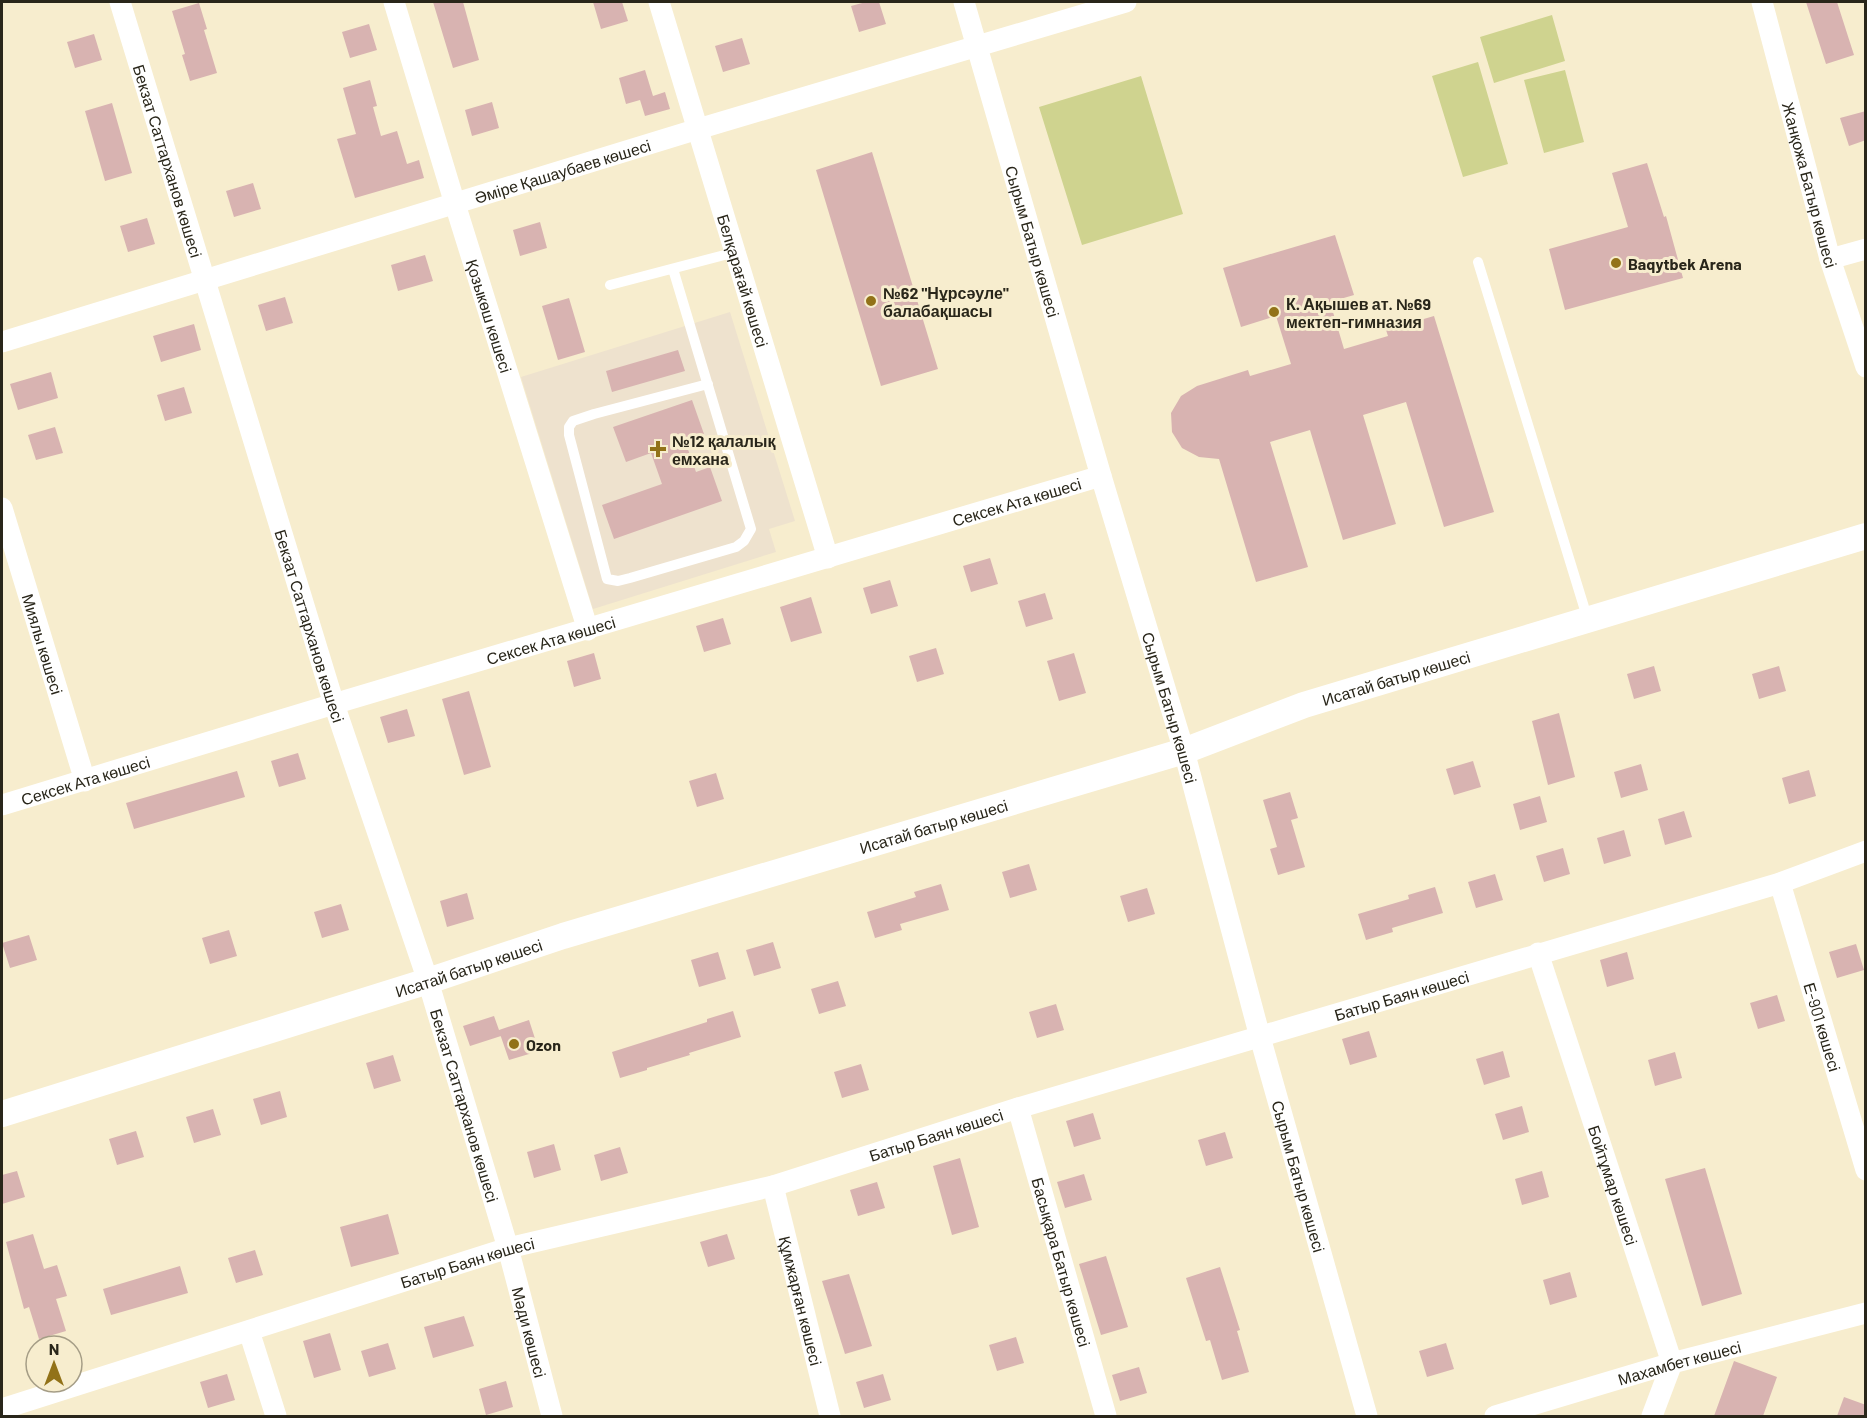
<svg xmlns="http://www.w3.org/2000/svg" width="1867" height="1418" viewBox="0 0 1867 1418" font-family="Barlow,sans-serif">
  <style>
    .medical { fill: #eee2ce }
    .green { fill: #cfd38f }
    .building { fill: #d8b3b1 }
    .lines { fill: none; stroke-linecap: round; stroke-linejoin: round }
    .service { stroke: #fff; stroke-width: 10 }
    .minor { stroke: #fff; stroke-width: 21 }
    .tertiary { stroke: #fff; stroke-width: 26 }
    .poi-dot { fill: #927218; stroke: #f7edce; stroke-width: 2 }
    .labels { text-anchor: middle; dominant-baseline: central; stroke-width: 6; stroke-linejoin: round; paint-order: stroke }
    .street-label { font-size: 16px; fill: #29261a; stroke: #f7edce }
    .poi-label { font-size: 16px; font-weight: bold; fill: #29261a; stroke: #f7edce; text-anchor: start }
  </style>
  <rect width="100%" height="100%" fill="#f7edce"/>
  <!-- medical -->
  <path class="medical" d="M730 312 795 521 769 529 776 552 593 609 521 377Z"/>
  <!-- green -->
  <path class="green" d="M1552 15 1565 61 1494 83 1480 37Z
    M1478 62 1508 164 1463 177 1432 76Z
    M1565 70 1584 142 1544 153 1524 80Z
    M1141 76 1183 214 1082 245 1039 107Z"/>
  <!-- building -->
  <path class="building" d="M433 2H463L479 60 453 68Z
    M593 2H622L628 21 601 29Z
    M866 2H879L886 24 859 32 851 6Z
    M1806 2H1837L1854 55 1826 64Z
    M199 3 207 29 204 30 217 73 190 81 182 55 185 54 172 11Z
    M369 24 377 50 350 58 342 32Z
    M94 34 102 60 75 68 67 42Z
    M742 38 750 64 723 72 715 46Z
    M645 70 653 96 665 92 670 109 645 116 640 100 626 104 619 78Z
    M370 80 377 106 373 107 381 136 397 131 407 164 419 160 424 178 355 198 337 139 356 134 343 88Z
    M492 102 499 128 472 136 465 110Z
    M112 103 132 173 105 181 85 111Z
    M1866 111V140L1849 146 1840 118Z
    M872 152 938 369 881 386 816 170Z
    M1647 163 1664 217 1666 216 1683 278 1565 310 1549 249 1628 227 1612 173Z
    M253 183 261 209 234 217 226 191Z
    M147 218 155 244 128 252 120 226Z
    M540 222 547 248 520 256 513 230Z
    M1335 235 1354 295 1330 302 1344 349 1388 336 1386 330 1434 316 1494 512 1444 527 1406 402 1363 415 1396 524 1343 540 1310 430 1270 442 1308 567 1256 582 1219 459 1199 457 1182 448 1172 432 1171 413 1181 396 1197 386 1248 370 1250 376 1291 364 1276 316 1241 327 1223 268Z
    M425 255 433 281 398 291 391 265Z
    M285 297 293 323 266 331 258 305Z
    M569 298 585 352 558 360 542 306Z
    M194 324 201 350 161 362 153 336Z
    M678 350 685 371 612 392 606 371Z
    M51 372 58 398 18 410 10 384Z
    M184 387 192 413 165 421 157 395Z
    M692 400 704 434 685 441 696 472 710 467 722 501 614 539 602 505 662 484 651 453 626 462 613 427Z
    M55 427 63 453 36 460 28 435Z
    M990 558 998 584 971 592 963 566Z
    M890 580 898 606 871 614 863 588Z
    M1045 593 1053 619 1026 627 1018 601Z
    M811 597 822 633 791 642 780 607Z
    M723 618 731 644 704 652 696 626Z
    M936 648 944 674 917 682 909 656Z
    M594 653 601 679 574 687 567 661Z
    M1074 653 1086 693 1059 701 1047 661Z
    M1654 666 1661 691 1634 699 1627 674Z
    M1779 666 1786 691 1759 699 1752 674Z
    M469 691 491 767 464 775 442 699Z
    M407 709 415 736 388 743 380 717Z
    M1559 713 1575 777 1548 785 1532 721Z
    M298 753 306 779 279 787 271 761Z
    M1473 761 1481 787 1454 795 1446 769Z
    M1641 764 1648 790 1621 798 1614 772Z
    M1809 770 1816 796 1789 804 1782 778Z
    M237 771 245 797 134 829 126 803Z
    M716 773 724 799 697 807 689 781Z
    M1290 792 1298 818 1291 820 1305 867 1278 875 1270 849 1277 847 1263 800Z
    M1540 796 1547 822 1520 830 1513 804Z
    M1684 811 1692 837 1665 845 1658 819Z
    M1624 830 1631 856 1604 864 1597 838Z
    M1563 848 1570 874 1544 882 1536 856Z
    M1029 864 1037 890 1010 898 1002 872Z
    M1495 874 1503 900 1476 908 1468 882Z
    M941 884 949 910 900 924 902 930 875 938 867 912 916 897 914 892Z
    M1435 887 1443 913 1392 928 1393 932 1366 940 1358 914 1409 899 1408 895Z
    M1147 888 1155 914 1128 922 1120 896Z
    M467 893 474 919 447 927 440 901Z
    M341 904 349 930 322 938 314 912Z
    M229 930 237 956 210 964 202 938Z
    M29 935 37 960 10 968 2 943Z
    M773 942 781 968 754 976 746 950Z
    M1856 944 1864 970 1837 978 1829 952Z
    M718 952 726 979 699 987 691 960Z
    M1627 952 1634 979 1607 987 1600 960Z
    M838 981 846 1006 819 1014 811 989Z
    M1777 995 1785 1021 1758 1029 1750 1003Z
    M1056 1004 1064 1030 1037 1038 1029 1012Z
    M733 1011 741 1037 689 1053 690 1055 647 1068V1070L620 1078 612 1052 707 1022V1019Z
    M494 1016 499 1030 529 1020 539 1051 509 1060 500 1034 501 1036 470 1046 463 1026Z
    M1369 1031 1377 1057 1350 1065 1342 1039Z
    M1503 1051 1510 1077 1484 1085 1476 1059Z
    M1675 1052 1682 1078 1655 1086 1648 1060Z
    M393 1055 401 1081 374 1089 366 1063Z
    M861 1064 869 1090 842 1098 834 1072Z
    M280 1091 287 1117 261 1125 253 1099Z
    M1522 1106 1529 1132 1503 1140 1495 1114Z
    M213 1109 221 1135 194 1143 186 1117Z
    M1093 1113 1101 1139 1074 1147 1066 1121Z
    M136 1131 144 1157 117 1165 109 1139Z
    M1225 1132 1233 1158 1206 1166 1198 1140Z
    M554 1144 561 1170 534 1178 527 1152Z
    M620 1147 628 1173 601 1181 594 1155Z
    M960 1158 979 1227 952 1235 933 1166Z
    M1705 1168 1742 1294 1702 1306 1665 1179Z
    M17 1171 25 1197 2 1204V1175Z
    M1542 1171 1549 1197 1522 1205 1515 1179Z
    M1084 1174 1092 1200 1065 1208 1057 1182Z
    M877 1182 885 1208 858 1216 850 1190Z
    M388 1214 399 1254 351 1267 340 1227Z
    M33 1234 44 1269 57 1265 67 1296 56 1299 66 1331 39 1339 29 1307 24 1309 6 1242Z
    M727 1234 735 1259 708 1267 700 1242Z
    M255 1250 263 1275 236 1283 228 1258Z
    M1106 1256 1128 1327 1101 1335 1079 1264Z
    M180 1266 188 1293 111 1315 103 1289Z
    M1220 1267 1240 1330 1237 1331 1249 1372 1222 1380 1210 1340 1206 1341 1186 1278Z
    M1570 1272 1577 1297 1550 1305 1543 1280Z
    M849 1274 872 1346 845 1354 822 1281Z
    M464 1316 474 1346 433 1358 424 1327Z
    M330 1333 341 1370 314 1378 303 1341Z
    M1016 1337 1024 1363 997 1371 989 1345Z
    M388 1343 396 1369 369 1377 361 1351Z
    M1446 1343 1454 1369 1427 1377 1419 1351Z
    M1734 1361 1777 1377 1763 1416H1714Z
    M1139 1367 1147 1393 1120 1401 1112 1375Z
    M227 1374 235 1400 208 1408 200 1382Z
    M883 1374 891 1400 864 1408 856 1382Z
    M506 1381 513 1407 486 1415 479 1389Z
    M1844 1397 1866 1405V1416H1837Z"/>
  <g class="lines">
    <!-- service -->
    <path class="service" d="M1478 262 1588 620
      M673 269 751 529 744 541 736 547 630 578 618 581 607 579 569 435V427L573 421 594 414 708 384
      M610 285 736 252"/>
    <!-- minor -->
    <g class="minor">
      <path id="s1" d="M120 2 334 704 428 981 508 1248 552 1416"/>
      <path id="s2" d="M394 2 455 204 588 630"/>
      <path id="s3" d="M659 2 828 558"/>
      <path id="s4" d="M964 2 1101 476 1184 751 1260 1037 1367 1416"/>
      <path id="s5" d="M1762 2 1830 259 1866 367"/>
      <path d="M1830 259 1866 249"/>
      <path id="s6" d="M2 342 698 129 1126 2"/>
      <path id="s7" d="M2 508 85 781"/>
      <path id="s8" d="M2 805 347 700 1101 476"/>
      <path id="s9" d="M1780 883 1866 1170"/>
      <path id="s10" d="M1538 953 1672 1363 1652 1416"/>
      <path id="s11" d="M1018 1108 1106 1416"/>
      <path id="s12" d="M773 1186 830 1416"/>
      <path d="M249 1331 276 1416"/>
      <path id="s13" d="M2 1409 508 1248 773 1186 1018 1108 1780 883 1866 851"/>
      <path id="s14" d="M1495 1416 1672 1363 1866 1313"/>
    </g>
    <!-- tertiary -->
    <path class="tertiary" id="s15" d="M2 1114 428 981 563 936 1184 751 1304 705 1866 536"/>
  </g>
  <!-- markers -->
  <g class="poi-dot">
    <circle cx="1616" cy="263" r="6"/>
    <circle cx="871" cy="301" r="6"/>
    <circle cx="1274" cy="312" r="6"/>
    <path d="M655 440h6v6h6v6h-6v6h-6v-6h-6v-6h6z"/>
    <circle cx="514" cy="1044" r="6"/>
  </g>
  <g class="labels">
    <!-- street labels -->
    <g class="street-label">
      <text stroke="none"><textPath href="#s1" startOffset="166">Бекзат Саттарханов көшесі</textPath></text>
      <text stroke="none"><textPath href="#s6" startOffset="586">Әміре Қашаубаев көшесі</textPath></text>
      <text stroke="none"><textPath href="#s5" startOffset="189">Жанқожа Батыр көшесі</textPath></text>
      <text stroke="none"><textPath href="#s4" startOffset="249">Сырым Батыр көшесі</textPath></text>
      <text stroke="none"><textPath href="#s3" startOffset="291">Белқарағай көшесі</textPath></text>
      <text stroke="none"><textPath href="#s2" startOffset="328">Қозыкөш көшесі</textPath></text>
      <text stroke="none"><textPath href="#s8" startOffset="1059">Сексек Ата көшесі</textPath></text>
      <text stroke="none"><textPath href="#s1" startOffset="652">Бекзат Саттарханов көшесі</textPath></text>
      <text stroke="none"><textPath href="#s8" startOffset="573">Сексек Ата көшесі</textPath></text>
      <text stroke="none"><textPath href="#s7" startOffset="142">Миялы көшесі</textPath></text>
      <text stroke="none"><textPath href="#s15" startOffset="1461">Исатай батыр көшесі</textPath></text>
      <text stroke="none"><textPath href="#s4" startOffset="735">Сырым Батыр көшесі</textPath></text>
      <text stroke="none"><textPath href="#s8" startOffset="87">Сексек Ата көшесі</textPath></text>
      <text stroke="none"><textPath href="#s15" startOffset="975">Исатай батыр көшесі</textPath></text>
      <text stroke="none"><textPath href="#s15" startOffset="489">Исатай батыр көшесі</textPath></text>
      <text stroke="none"><textPath href="#s13" startOffset="1460">Батыр Баян көшесі</textPath></text>
      <text stroke="none"><textPath href="#s9" startOffset="150">Е-901 көшесі</textPath></text>
      <text stroke="none"><textPath href="#s1" startOffset="1156">Бекзат Саттарханов көшесі</textPath></text>
      <text stroke="none"><textPath href="#s13" startOffset="974">Батыр Баян көшесі</textPath></text>
      <text stroke="none"><textPath href="#s4" startOffset="1221">Сырым Батыр көшесі</textPath></text>
      <text stroke="none"><textPath href="#s10" startOffset="244">Бойтұмар көшесі</textPath></text>
      <text stroke="none"><textPath href="#s11" startOffset="160">Басықара Батыр көшесі</textPath></text>
      <text stroke="none"><textPath href="#s13" startOffset="488">Батыр Баян көшесі</textPath></text>
      <text stroke="none"><textPath href="#s12" startOffset="118">Құмжарған көшесі</textPath></text>
      <text stroke="none"><textPath href="#s1" startOffset="1392">Мәди көшесі</textPath></text>
      <text stroke="none"><textPath href="#s14" startOffset="192">Махамбет көшесі</textPath></text>
    </g>
    <!-- poi labels -->
    <g class="poi-label">
      <text x="1628" y="263">Baqytbek Arena</text>
      <text x="883" y="292">№62 "Нұрсәуле"<tspan x="883" dy="18">балабақшасы</tspan></text>
      <text x="1286" y="303">К. Ақышев ат. №69<tspan x="1286" dy="18">мектеп-гимназия</tspan></text>
      <text x="672" y="440">№12 қалалық<tspan x="672" dy="18">емхана</tspan></text>
      <text x="526" y="1044">Ozon</text>
    </g>
  </g>
  <!-- border -->
  <rect width="1867" height="1418" fill="none" stroke="#29261a" stroke-width="6"/>
  <!-- north arrow -->
  <g transform="translate(54 1364)"><circle r="28" fill="#f7edce" stroke="#a59d86" stroke-width="1.5"/>
  <path d="M0-4.5L10 22L0 15L-10 22Z" fill="#927218"/>
  <text y="-9" font-size="16" font-weight="bold" text-anchor="middle" fill="#29261a">N</text>
  </g>
</svg>
